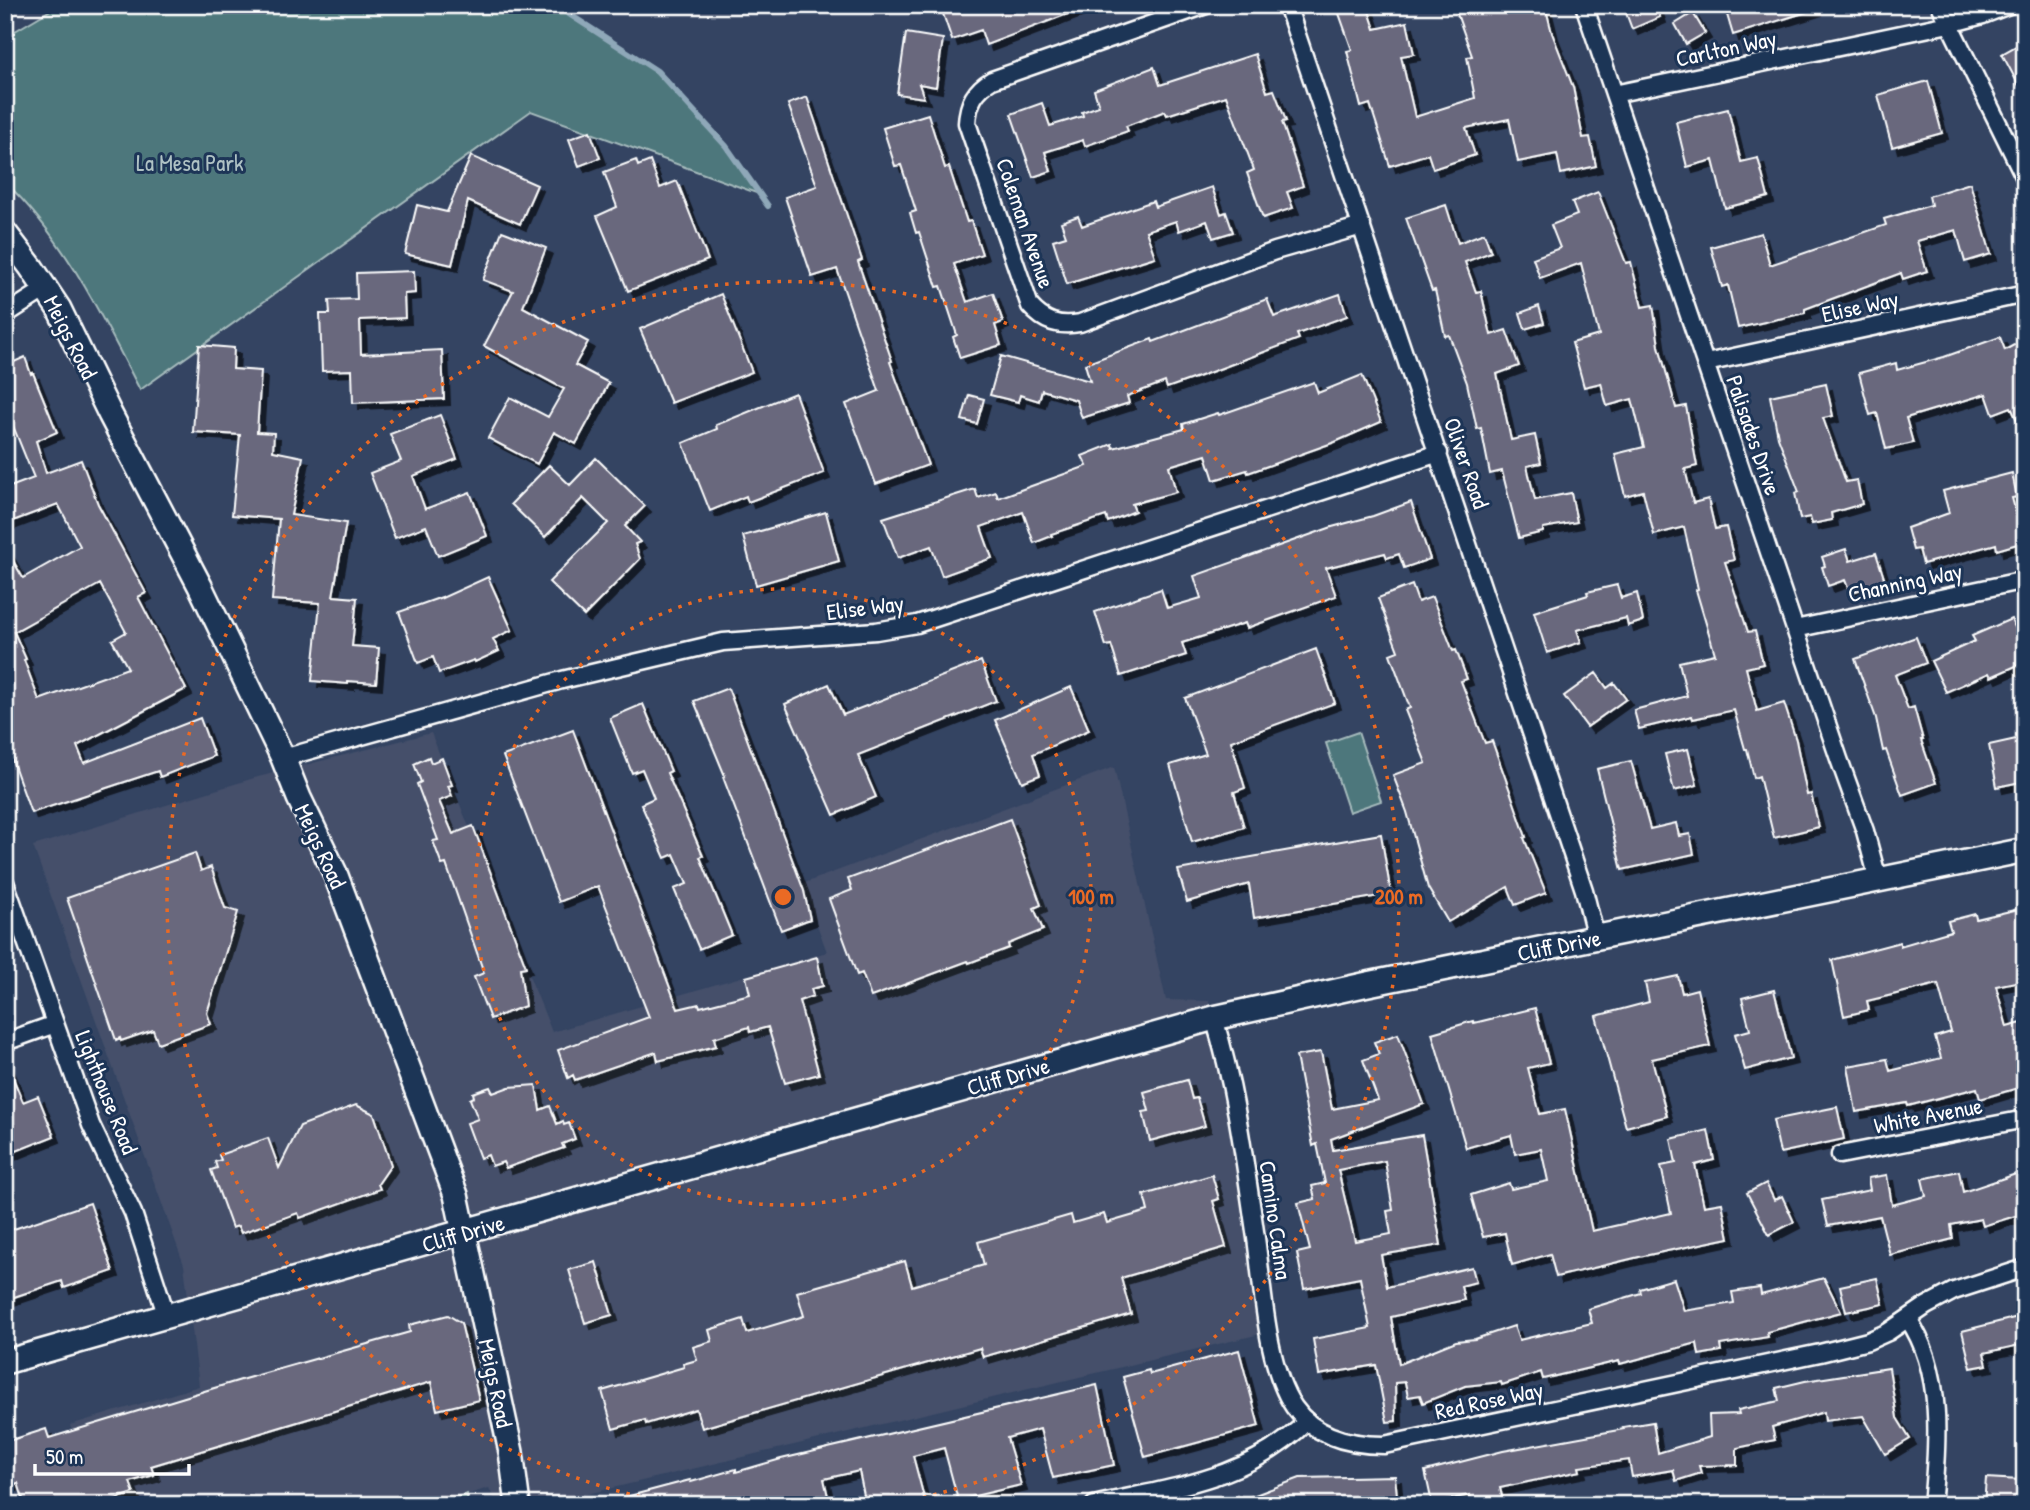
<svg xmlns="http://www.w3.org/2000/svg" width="2030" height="1510" viewBox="0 0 2030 1510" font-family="'Patrick Hand',sans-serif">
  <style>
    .built { fill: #444f6a }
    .green { fill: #4e777b; stroke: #a6bbbd; stroke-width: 2 }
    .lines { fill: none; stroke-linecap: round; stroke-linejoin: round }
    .stream { stroke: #8fa8b9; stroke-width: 6 }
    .building { fill: #69687d; stroke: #fff; stroke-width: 2; fill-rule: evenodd; filter: url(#shadow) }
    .street-casing { stroke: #fff; stroke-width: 21 }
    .secondary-casing { stroke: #fff; stroke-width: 28 }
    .street { stroke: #1d3557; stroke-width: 16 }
    .secondary { stroke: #1d3557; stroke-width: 23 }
    .ring { fill: none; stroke: #ea6a24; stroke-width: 3.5; stroke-dasharray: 3.5 7 }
    .labels { text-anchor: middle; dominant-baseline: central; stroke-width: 6; stroke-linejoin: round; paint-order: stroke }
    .street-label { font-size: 23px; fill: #fff; stroke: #1d3557 }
    .park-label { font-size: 23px; fill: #afc2c4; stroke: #1d3557 }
    .centre { fill: #ea6a24; stroke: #1d3557; stroke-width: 3.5 }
    .ring-label { font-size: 21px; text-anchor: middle; font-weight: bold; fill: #ea6a24; stroke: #1d3557; stroke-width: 6; stroke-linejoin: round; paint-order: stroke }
  </style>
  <defs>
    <filter id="shadow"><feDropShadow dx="6" dy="6" stdDeviation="0" flood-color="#0009"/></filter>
  </defs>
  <rect width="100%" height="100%" fill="#344462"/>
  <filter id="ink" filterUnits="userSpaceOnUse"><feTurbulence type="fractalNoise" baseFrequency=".0143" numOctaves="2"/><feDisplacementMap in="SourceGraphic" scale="14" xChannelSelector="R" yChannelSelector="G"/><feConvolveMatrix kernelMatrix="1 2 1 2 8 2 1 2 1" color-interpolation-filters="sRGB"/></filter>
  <g filter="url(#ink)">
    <!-- built -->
    <path class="built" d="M431 733 552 1032 827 952 802 884 1114 767 1166 1000 1209 1001 1216 1065 1269 1332 541 1505H497L489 1488 432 1505H94L70 1425 199 1386 184 1265 33 846 254 778Z"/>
    <!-- green -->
    <path class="green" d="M59 5H555L657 71 726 146 759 194 531 111 140 390C102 317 66 240 5 182V37Z
      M1358 732 1381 801 1349 812 1326 743Z
      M467 1494 468 1505H430Z"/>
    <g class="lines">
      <!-- stream -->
      <path class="stream" d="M555 5 657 71 726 146 768 206"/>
    </g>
    <!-- building -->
    <path class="building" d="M940 5H1086V7L986 45 981 30 952 40Z
      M1336 5H1367L1375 29 1407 22 1414 54 1401 56 1415 117 1475 98 1467 57 1472 56 1456 11 1472 5H1510L1512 12 1531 5H1545L1552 33 1573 87 1583 138 1590 137 1596 166 1561 174 1557 154 1518 162 1509 119 1466 128 1475 155 1433 169 1428 154 1390 166 1370 104 1361 107 1347 51 1352 50Z
      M1623 5H1656L1660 17 1632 29Z
      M1734 5H1815L1816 9 1733 35 1725 8Z
      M1693 13 1705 33 1686 44 1675 24Z
      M906 33 943 39 936 87 919 84 924 98 897 94Z
      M2025 41V97L2002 54Z
      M1255 54 1267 92 1274 90 1286 121 1282 122 1303 186 1287 192 1293 208 1263 218 1247 173 1254 170 1226 96 1167 115 1165 111 1126 126 1128 131 1085 146 1083 140 1045 152 1051 171 1033 177 1011 114 1042 103 1050 126 1083 116 1082 112 1099 106 1094 90 1154 67 1160 85Z
      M1928 81 1942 133 1892 147 1878 95Z
      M807 97 862 260 858 262 892 361 890 362 928 465 876 484 846 404 879 391 837 269 812 277 785 197 817 186 788 104Z
      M1728 109 1741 162 1758 158 1768 197 1725 208 1713 160 1687 167 1676 122Z
      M928 114 945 168 949 167 967 222 971 221 982 254 954 264 967 302 993 293 1003 322 995 325 1001 345 960 358 953 337 957 335 941 286 937 287 919 232 916 233 910 213 916 211 901 165 895 166 883 128Z
      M590 131 600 158 579 166 569 139Z
      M471 156 537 185 520 224 468 201 452 265 405 254 417 205 447 212Z
      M636 160 638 166 650 161 660 188 677 181 708 260 628 291 597 216 617 207 604 172Z
      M1970 183 1991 254 1965 262 1956 230 1917 241 1927 271 1903 279 1901 273 1805 309V313L1738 328 1728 285 1722 287 1711 247 1761 233 1770 265 1886 225 1884 219 1931 205 1929 196Z
      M1212 187 1221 214 1226 212 1233 232 1213 238 1207 221 1179 231 1176 221 1146 231 1155 257 1067 284 1053 240 1066 236 1061 222 1078 216 1082 226 1153 201 1155 207Z
      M1598 192 1626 263 1631 262 1642 307 1653 305 1659 346 1676 408 1686 406 1697 466 1685 469 1693 503 1708 499 1715 529 1726 527 1734 560 1725 562 1748 632 1755 631 1763 664 1746 668 1757 711 1784 703 1796 740 1807 795 1811 794 1819 827 1774 838 1759 776 1754 778 1747 749H1745L1734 710 1693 719 1692 716 1639 729 1634 710 1687 696 1679 662 1715 654 1696 590 1698 589 1684 527 1654 535 1643 491 1625 496 1615 454 1644 447 1632 399 1607 406 1601 383 1584 387 1572 343 1599 335 1581 263 1540 278 1533 258 1560 248 1551 225 1577 215 1572 202Z
      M1446 205 1458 243 1484 233 1491 252 1465 262 1476 292 1481 291 1491 335 1506 330 1519 366 1497 374 1511 440 1535 435 1541 463 1527 466 1535 500 1571 493 1577 522 1543 528V532L1519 538 1502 471 1490 474 1481 428 1477 429 1467 383 1449 335 1445 336 1435 290 1432 291 1406 218Z
      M502 231 546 248 523 307 588 342 575 365 609 383 576 444 554 432 537 464 488 438 510 397 548 417 564 389 484 346 513 291 483 280Z
      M414 271 415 293 404 294 405 318 360 320 361 354 442 350 444 399 353 403 352 370 322 371 320 314H330L329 300 357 299 356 273Z
      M721 294 752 372 671 403 640 329Z
      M1340 294 1347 316 1297 334 1299 339 1195 378 1167 388 1165 382 1127 396 1129 403 1082 418 1076 400 1042 390 1039 401 1020 395 1018 402 990 395 1001 356 1090 381 1085 364 1152 339 1153 342 1267 299 1274 317Z
      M1539 306 1544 323 1525 329 1520 313Z
      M2000 337 2005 350 2025 339V438L2011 407 1993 414 1986 394 1906 418 1913 443 1886 449 1877 413 1870 415 1859 373 1896 363 1897 370 1944 357Z
      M199 345 234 348 233 369 261 371 257 432 274 433 273 451 303 457 291 515 346 523 333 596 357 598 352 646 379 648 376 683 348 681V684L312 681 320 603 272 600 279 519 232 515 240 435 193 432Z
      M25 357 31 374 33 373 57 432 36 441 46 473 81 460 98 504 146 593 138 597 186 689 77 746 84 763 200 718 214 756 160 777 158 771 31 813 5 740V547L23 578 80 546 58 504 5 524V489L34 478 5 406V366ZM100 584 126 632 112 640 128 668 39 700 24 660 26 659 14 632Z
      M1362 375 1381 422 1335 442 1248 473 1247 470 1214 480 1206 455 1169 466 1176 492 1132 504 1135 511 1108 522 1106 516 1051 534 1052 536 1034 543 1023 512 981 527 992 558 942 576 931 546 898 558 883 518 975 489 978 498 996 492 998 498 1087 466 1082 456 1112 444 1113 448 1184 429 1183 424 1218 413 1219 415 1314 382 1318 393Z
      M1826 384 1833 416 1823 418 1846 482 1857 480 1862 504 1831 513 1832 520 1812 524 1810 517 1800 519 1795 493 1799 492 1778 437 1770 396Z
      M795 393 824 473 748 502 746 496 710 511 683 443 717 429 716 425Z
      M969 395 984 399 977 424 962 420Z
      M440 415 457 459 413 476 425 509 470 492 487 536 438 556 426 526 395 538 370 473 401 461 390 434Z
      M596 458 645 506 625 526 640 542 635 544 640 559 584 616 549 582 608 523 583 498 545 537 511 504 549 465 570 485Z
      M2012 473 2017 497 2012 498 2024 542 1997 550 1996 544 1923 564 1919 549 1913 550 1907 528 1949 513 1943 491Z
      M1411 502 1430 559 1404 568 1399 554 1387 558 1385 553 1326 568 1336 596 1247 628 1245 623 1182 643 1186 655 1121 676 1111 645 1106 646 1095 612 1161 589 1167 608 1201 598 1194 576 1332 527 1373 516Z
      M826 512 839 561 756 585 743 536Z
      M1846 549 1850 561 1876 553 1885 581 1850 593 1845 580 1828 586 1822 567 1825 566 1822 557Z
      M488 577 512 630 493 639 499 651 475 662 474 660 439 673 433 657 418 663 399 612 442 597V598Z
      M1412 585 1418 602 1432 597 1453 651 1456 650 1467 679 1461 681 1485 743 1492 741 1510 791 1526 837 1524 838 1546 893 1515 905 1508 887 1448 922 1428 888 1407 812 1393 775 1426 763 1405 710 1410 708 1390 654 1398 651 1378 598Z
      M1617 585 1621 598 1637 593 1643 621 1628 626 1626 618 1577 630 1581 642 1547 653 1534 612 1588 595 1587 592Z
      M2011 619 2015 627 2025 624V662L1991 677 1989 673 1946 692 1931 661 1975 641 1972 636Z
      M1916 637 1926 663 1895 675 1908 709 1914 707 1923 740H1921L1936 783 1902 795 1886 750 1883 751 1876 718 1855 659Z
      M1316 649 1335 703 1231 741 1245 788 1234 792 1244 827 1192 842 1170 765 1206 754 1185 698Z
      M981 661 996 701 858 755 876 797 834 815 785 704 829 684 843 715Z
      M1596 673 1607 688 1614 683 1626 699 1587 727 1564 696Z
      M1071 687 1089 730 1033 754 1040 775 1022 782 995 720Z
      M728 688 804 891 810 919 781 930 723 777 725 776 694 701Z
      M643 704 671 771 667 773 703 856 700 857 732 935 699 949 674 889 687 884 674 854 665 858 641 804 654 798 642 769 632 773 610 718Z
      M573 730 678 1009 699 1004 700 1007 750 994 746 977 817 957 823 986 811 989 813 996 799 1001 819 1074 785 1083 768 1027 750 1032 749 1027 714 1038 716 1046 658 1061 656 1052 575 1080 573 1075 568 1078 558 1050 649 1017 598 886 559 902 503 756Z
      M2025 737V781L1997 787 1989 745Z
      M1688 749 1697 785 1674 791 1665 754Z
      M429 757 431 763 442 758 452 785 448 786 452 796 439 801 453 834 473 826 526 967 520 968 525 1006 490 1019 474 977 484 973 446 864 442 865 433 841 438 840 417 784 421 782 414 764Z
      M1631 761 1650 829 1676 823 1679 836 1690 834 1694 854 1622 870 1597 769Z
      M1010 819 1041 905 1034 908 1043 930 1008 944 1009 948 969 963 968 961 871 997 862 973 857 975 829 899 852 890 848 879Z
      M1381 834 1391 894 1254 918 1249 884 1187 902 1178 870Z
      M195 853 201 871 211 867 225 908 238 912 207 1013 211 1024 158 1043 153 1030 121 1041 120 1038 116 1040 67 898Z
      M2023 908 2025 917V980L1996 986 2007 1027 2025 1022V1086L1980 1099 1977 1088 1908 1106 1907 1103 1856 1112 1848 1066 1887 1059 1890 1071 1941 1058 1935 1037 1951 1032 1938 984 1867 1001 1869 1010 1844 1016 1832 960 1900 942V946L1951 931 1948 921 1975 914 1976 919Z
      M1678 976 1682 993 1697 989 1710 1046 1652 1059 1667 1116 1626 1127 1596 1016 1649 1002 1645 983Z
      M1774 990 1791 1058 1745 1070 1735 1034 1750 1030 1742 998Z
      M1535 1008 1549 1063 1528 1068 1540 1114 1565 1109 1592 1231 1671 1213 1661 1166 1676 1163 1671 1139 1708 1130 1714 1160 1695 1165 1704 1206 1722 1203 1729 1238 1639 1257 1556 1277 1550 1254 1512 1265 1505 1233 1483 1237 1471 1195 1509 1183 1511 1189 1548 1181 1541 1149 1515 1154 1511 1135 1466 1148 1432 1033 1473 1021 1474 1023Z
      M1398 1034 1424 1104 1331 1139 1333 1150 1422 1135 1441 1245 1381 1255 1387 1287 1472 1267 1476 1282 1461 1286 1464 1300 1391 1317 1399 1364 1456 1341 1475 1339 1514 1326 1519 1340 1592 1323 1588 1309 1641 1293 1640 1289 1674 1279 1684 1311 1734 1303 1732 1292 1760 1288 1761 1295 1824 1278 1841 1312 1767 1332 1768 1337 1720 1345 1721 1351 1699 1355 1697 1343 1620 1364 1619 1361 1543 1379 1541 1372 1502 1385 1501 1382 1465 1386 1423 1403 1420 1395 1408 1397 1405 1382 1395 1383 1396 1421 1387 1422 1376 1365 1319 1375 1313 1339 1370 1328 1360 1278 1304 1289 1297 1253 1310 1250 1298 1203 1315 1199 1312 1186 1325 1183 1317 1144 1313 1146 1296 1056 1321 1052 1332 1109 1378 1100 1363 1060 1379 1054 1374 1042ZM1385 1161 1393 1210 1387 1211 1391 1234 1355 1241 1338 1170Z
      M5 1059 23 1102 38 1096 54 1136 9 1154 5 1145Z
      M1187 1080 1192 1099 1197 1098 1205 1126 1150 1141 1143 1112 1149 1111 1144 1092Z
      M536 1085 540 1110 550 1106 557 1124 563 1121 564 1125 569 1123 575 1139 562 1144 564 1148 506 1168 503 1162 492 1166 488 1155 480 1158 467 1123 478 1119 470 1099 474 1097 473 1093 490 1087 493 1093 509 1087Z
      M356 1105 374 1114 391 1165 378 1184 380 1189 300 1218 298 1213 241 1233 238 1226 232 1228 211 1170 217 1168 215 1162 221 1160 219 1155 268 1138 279 1168 300 1126Z
      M1837 1107 1844 1139 1780 1153 1773 1120Z
      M1959 1171 1963 1192 2025 1171V1213L1983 1226 1981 1219 1951 1225 1953 1239 1890 1255 1880 1216 1828 1226 1822 1200 1870 1190 1868 1178 1887 1175 1892 1205 1926 1196 1922 1179Z
      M1212 1175 1219 1199 1213 1201 1226 1247 1121 1278 1131 1314 983 1357 980 1348 702 1428 696 1409 646 1424 645 1420 613 1429 602 1391 684 1367 683 1364 697 1360 693 1347 712 1341 709 1330 743 1319 747 1333 804 1316 797 1292 905 1261 912 1286 984 1265 978 1242 1071 1215 1073 1223 1104 1214 1107 1223 1148 1211 1144 1195Z
      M1766 1183 1774 1200 1782 1196 1794 1222 1769 1235 1747 1193Z
      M90 1203 113 1271 64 1288 62 1281 5 1300V1232Z
      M596 1262 612 1315 585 1323 569 1270Z
      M1877 1278 1883 1304 1846 1312 1840 1286Z
      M448 1315 461 1323 479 1400 437 1410 431 1382 151 1466 154 1475 130 1482 134 1493 97 1505H25L18 1483 11 1485 5 1467V1442L46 1429 49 1438 244 1379 410 1332 409 1325Z
      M2018 1317 2024 1344 1984 1353 1987 1365 1971 1368 1962 1331Z
      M1239 1350 1259 1426 1145 1457 1123 1377 1149 1370 1150 1374Z
      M1889 1368 1897 1418 1910 1439 1885 1454 1863 1416 1825 1421 1824 1412 1772 1427 1775 1440 1737 1448V1465L1699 1466 1701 1473 1676 1481 1673 1470 1632 1477 1629 1460 1579 1467 1580 1471 1500 1488 1503 1500 1473 1505 1470 1495 1432 1503 1425 1471 1503 1451 1624 1429 1623 1427 1653 1422 1658 1453 1710 1437 1709 1415 1739 1414 1738 1410 1779 1401 1776 1388 1805 1381Z
      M1097 1385 1114 1465 1053 1478 1040 1429 1007 1438 1021 1485 958 1500 944 1448 913 1456 926 1505H866L859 1471 824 1479 830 1505H769L767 1497 742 1505H619L618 1499 690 1480 691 1482 736 1469V1472L781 1459Z
      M1395 1476 1398 1505 1234 1503 1300 1478Z
      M1986 1478 2020 1480 2018 1505H1984Z"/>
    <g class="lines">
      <!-- street casing -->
      <g class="street-casing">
        <path id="street" d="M1206 5 992 80C975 90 968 103 967 123L1030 306C1044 322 1059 327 1080 323L1275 251 1362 226
          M1287 5 1584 890 1596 938
          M1584 5 1839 759 1865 831 1878 879
          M1940 5 2025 178
          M1614 94 1949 24 1983 15 2009 5
          M5 315 47 288
          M1706 363 2025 294
          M1795 629 2025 580
          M283 758 562 680 723 642 876 631 917 624 1439 453
          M5 882 91 1125 133 1213 167 1317
          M1214 1018C1236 1090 1245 1164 1256 1238 1263 1288 1266 1366 1294 1407 1315 1437 1350 1445 1384 1445L1820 1353 1868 1341 1888 1332 1926 1306 1954 1291 2025 1268
          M5 1042 55 1024
          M1840 1155 2025 1119
          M1908 1319C1944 1371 1938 1445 1932 1505
          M1094 1505C1171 1487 1249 1480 1307 1421"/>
      </g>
      <!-- secondary casing -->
      <g class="secondary-casing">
        <path id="secondary" d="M5 233 31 267 59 309 110 414 200 586 283 758 299 798 335 873 456 1195 511 1452 518 1505
          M5 1362 1214 1018 1368 984 2025 850"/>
      </g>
      <!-- street -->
      <use href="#street" class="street"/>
      <!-- secondary -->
      <use href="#secondary" class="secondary"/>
    </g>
  </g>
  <!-- distance rings -->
  <g class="ring">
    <circle cx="783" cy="897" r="308"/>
    <path d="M681 1505A616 616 0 1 1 885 1505"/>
  </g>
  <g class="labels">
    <!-- street labels -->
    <g class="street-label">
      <text transform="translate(1726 48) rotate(-12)">Carlton Way</text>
      <text transform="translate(1026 223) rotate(71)">Coleman Avenue</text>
      <text transform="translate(1860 306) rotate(-12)">Elise Way</text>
      <text transform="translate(71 337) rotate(63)">Meigs Road</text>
      <text transform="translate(1754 435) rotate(71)">Palisades Drive</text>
      <text transform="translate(1467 463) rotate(71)">Oliver Road</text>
      <text transform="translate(1905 582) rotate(-12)">Channing Way</text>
      <text transform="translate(865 607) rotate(-7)">Elise Way</text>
      <text transform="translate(321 846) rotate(65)">Meigs Road</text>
      <text transform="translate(1559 945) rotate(-11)">Cliff Drive</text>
      <text transform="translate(1008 1076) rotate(-16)">Cliff Drive</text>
      <text transform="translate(107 1092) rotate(68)">Lighthouse Road</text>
      <text transform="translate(1928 1115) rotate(-11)">White Avenue</text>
      <text transform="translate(1276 1220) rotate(82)">Camino Calma</text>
      <text transform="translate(463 1233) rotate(-16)">Cliff Drive</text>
      <text transform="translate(496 1383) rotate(78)">Meigs Road</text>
      <text transform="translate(1489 1400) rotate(-12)">Red Rose Way</text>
    </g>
    <!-- park labels -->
    <g class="park-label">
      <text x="190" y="162">La Mesa Park</text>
    </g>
  </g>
  <circle cx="783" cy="897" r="10" class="centre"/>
  <g class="ring-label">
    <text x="1091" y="904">100 m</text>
    <text x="1399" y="904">200 m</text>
  </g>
  <!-- margin -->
  <rect width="2030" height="1510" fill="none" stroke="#1d3557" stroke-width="28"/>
  <rect x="14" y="14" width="2002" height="1482" fill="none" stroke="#fff" stroke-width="2.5" filter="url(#ink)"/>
  <!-- scale -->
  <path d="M35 1464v10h154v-10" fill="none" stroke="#ffffff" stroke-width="3.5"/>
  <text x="46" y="1464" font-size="21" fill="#ffffff" stroke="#1d3557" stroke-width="5" paint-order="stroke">50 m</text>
</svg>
